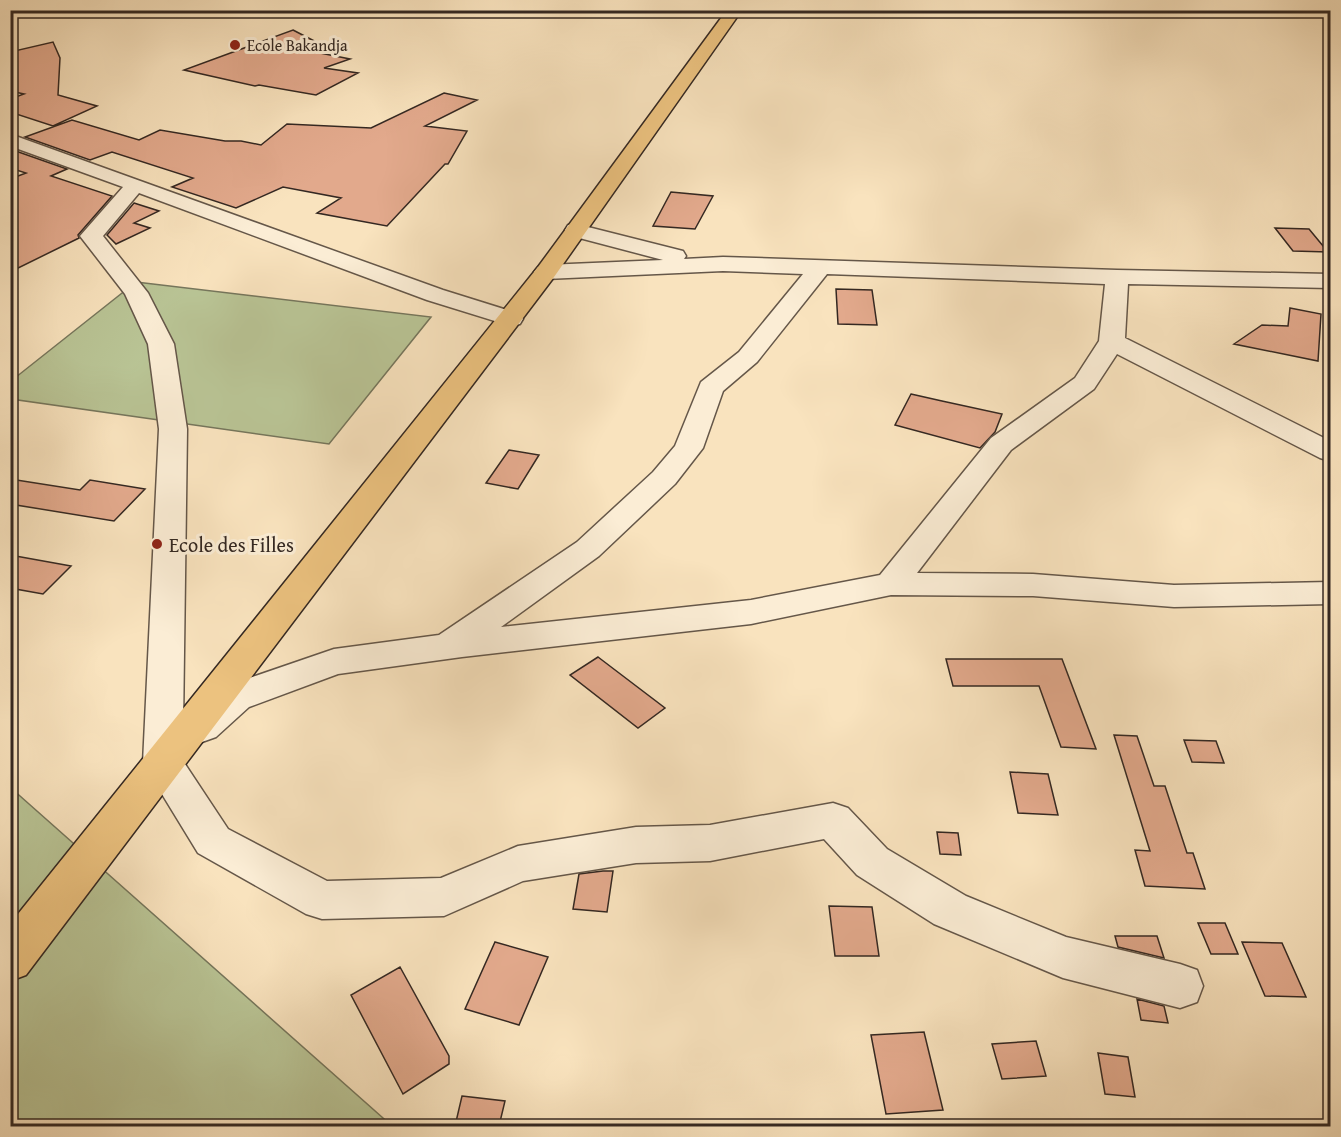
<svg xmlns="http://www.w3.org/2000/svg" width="1341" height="1137" viewBox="0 0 1341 1137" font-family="'Gentium Book Plus',serif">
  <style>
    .green { fill: #b9c495; stroke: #76765c; stroke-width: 1.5 }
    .building { fill: #e2a98c; stroke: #342822; stroke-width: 1.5 }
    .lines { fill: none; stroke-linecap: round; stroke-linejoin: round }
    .minor-casing { stroke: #655749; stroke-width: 3 }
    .major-casing { stroke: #342822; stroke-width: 3 }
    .minor { fill: #fbedd5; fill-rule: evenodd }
    .major { fill: #ecc27f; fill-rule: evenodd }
    .poi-dot { fill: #8f2418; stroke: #fbedd5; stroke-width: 2 }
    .labels { text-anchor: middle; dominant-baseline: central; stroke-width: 6; stroke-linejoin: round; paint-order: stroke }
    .far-poi-label { font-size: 16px; fill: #342822; stroke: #fbedd5; text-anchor: start }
    .poi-label { font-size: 20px; fill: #342822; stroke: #fbedd5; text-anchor: start }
  </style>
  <rect width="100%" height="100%" fill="#f9e3be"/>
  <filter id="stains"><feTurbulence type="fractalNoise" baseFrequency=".00333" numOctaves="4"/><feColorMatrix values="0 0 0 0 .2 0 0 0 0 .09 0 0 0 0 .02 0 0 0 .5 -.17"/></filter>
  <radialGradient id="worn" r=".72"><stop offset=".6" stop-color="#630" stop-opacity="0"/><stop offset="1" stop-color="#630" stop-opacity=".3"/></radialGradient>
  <!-- green -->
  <path class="green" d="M136 282 431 317 329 444 11 399V381Z
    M11 788 392 1126H11Z"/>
  <!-- building -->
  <path class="building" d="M293 30 320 44 305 50 350 59 324 68 358 73 316 95 259 85 255 86 184 70Z
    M53 42 60 58 58 95 97 106 53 126 10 112V99L24 94 10 91V52Z
    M444 93 477 100 425 126 467 131 448 164H445L387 226 317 213 341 198 283 187 236 208 172 187 193 178 112 152 90 160 25 137 72 120 139 140 160 130 225 141H241L261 145 287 124 371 128Z
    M10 149 67 169 51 176 112 196 78 235 79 238 10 272V179L26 173 10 168Z
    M671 192 713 196 695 229 653 226Z
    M134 203 159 211 134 223 150 228 116 244 107 235Z
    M1275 228 1309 229 1328 252 1293 251Z
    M836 289 872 290 877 325 838 324Z
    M1290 308 1321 314 1318 361 1234 344 1262 325 1288 326Z
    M911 394 942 401 1002 414 995 432 980 448 895 425Z
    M509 450 539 455 518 489 486 483Z
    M10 479 80 490 90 480 145 489 114 521 10 504Z
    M10 555 71 566 43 594 10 588Z
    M598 657 665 708 638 728 570 675Z
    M946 659H1062L1096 749 1061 747 1039 686H953Z
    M1114 735 1137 736 1154 786H1165L1187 853H1193L1205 889 1145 886 1135 850 1150 851Z
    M1184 740 1216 741 1224 763 1192 762Z
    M1010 772 1048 774 1058 815 1018 813Z
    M937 832 958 833 961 855 940 854Z
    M603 871H613L607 912 573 909 579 874Z
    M829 906 872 907 879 956H835Z
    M1198 923H1225L1238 954H1211Z
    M1115 936H1157L1164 958 1118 947Z
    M495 942 548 957 519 1025 465 1009Z
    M1242 942 1282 943 1306 997 1265 996Z
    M400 967 449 1056V1064L403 1094 351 995Z
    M1137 999 1164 1006 1168 1023 1141 1020Z
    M924 1032 943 1110 886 1114 871 1035Z
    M1036 1041 1046 1076 1002 1079 992 1044Z
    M1098 1053 1128 1057 1135 1097 1105 1094Z
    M462 1096 505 1101 499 1126H455Z"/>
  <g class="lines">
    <!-- minor casing -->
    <g class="minor-casing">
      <path id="minor" d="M10 134 443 290 520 314 523 319 520 324 511 326 427 300 139 193 103 236 148 293 174 344 187 429 183 726 188 717 223 687 334 649 439 635 577 542 653 472 675 446 701 382 739 352 803 274 723 271 546 279 538 277 534 272 538 267 546 265 663 260 568 235 565 230 568 225 576 224 683 251 686 256 684 259 723 257 1117 270 1330 274V288L1128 284 1125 338 1330 441V461L1320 458 1117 354 1094 389 1011 450 917 573 1033 574 1174 585 1330 582V604L1174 607 1033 596 891 595 751 624 462 657 338 674 249 707 216 737 202 742 188 737 183 728V761L228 829 327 881 441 878 518 846 636 827 710 825 833 803 848 808 887 849 966 896 1066 937 1180 964 1197 970 1203 986 1197 1002 1180 1008 1063 978 934 924 857 875 824 839 710 861 636 863 523 881 444 916 322 919 306 914 198 853 143 763 159 429 148 344 125 294 80 236 123 187 10 146ZM827 274 1105 284 1099 341 1075 378 991 438 880 575 751 600 501 627 599 556 675 484 703 448 723 391 757 362Z"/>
    </g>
    <!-- major casing -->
    <g class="major-casing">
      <path id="major" d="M727 10H742L554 277 26 975 10 981V924L538 267Z"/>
    </g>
    <!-- minor -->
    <use href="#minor" class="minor"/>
    <!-- major -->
    <use href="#major" class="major"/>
  </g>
  <!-- markers -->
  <g class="poi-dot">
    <circle cx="235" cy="45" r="6"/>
    <circle cx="157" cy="544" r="6"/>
  </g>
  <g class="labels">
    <!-- far-poi labels -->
    <g class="far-poi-label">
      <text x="247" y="45">Ecole Bakandja</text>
    </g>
    <!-- poi labels -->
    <g class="poi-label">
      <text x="169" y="544">Ecole des Filles</text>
    </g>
  </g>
  <!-- margin -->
  <rect width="1341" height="1137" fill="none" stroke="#f9e3be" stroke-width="36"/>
  <rect x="12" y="12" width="1317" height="1113" fill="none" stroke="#342822" stroke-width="3"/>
  <rect x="18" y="18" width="1305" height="1101" fill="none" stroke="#342822" stroke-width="1.5"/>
  <rect width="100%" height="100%" filter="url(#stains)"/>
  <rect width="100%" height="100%" fill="url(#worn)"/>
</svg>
